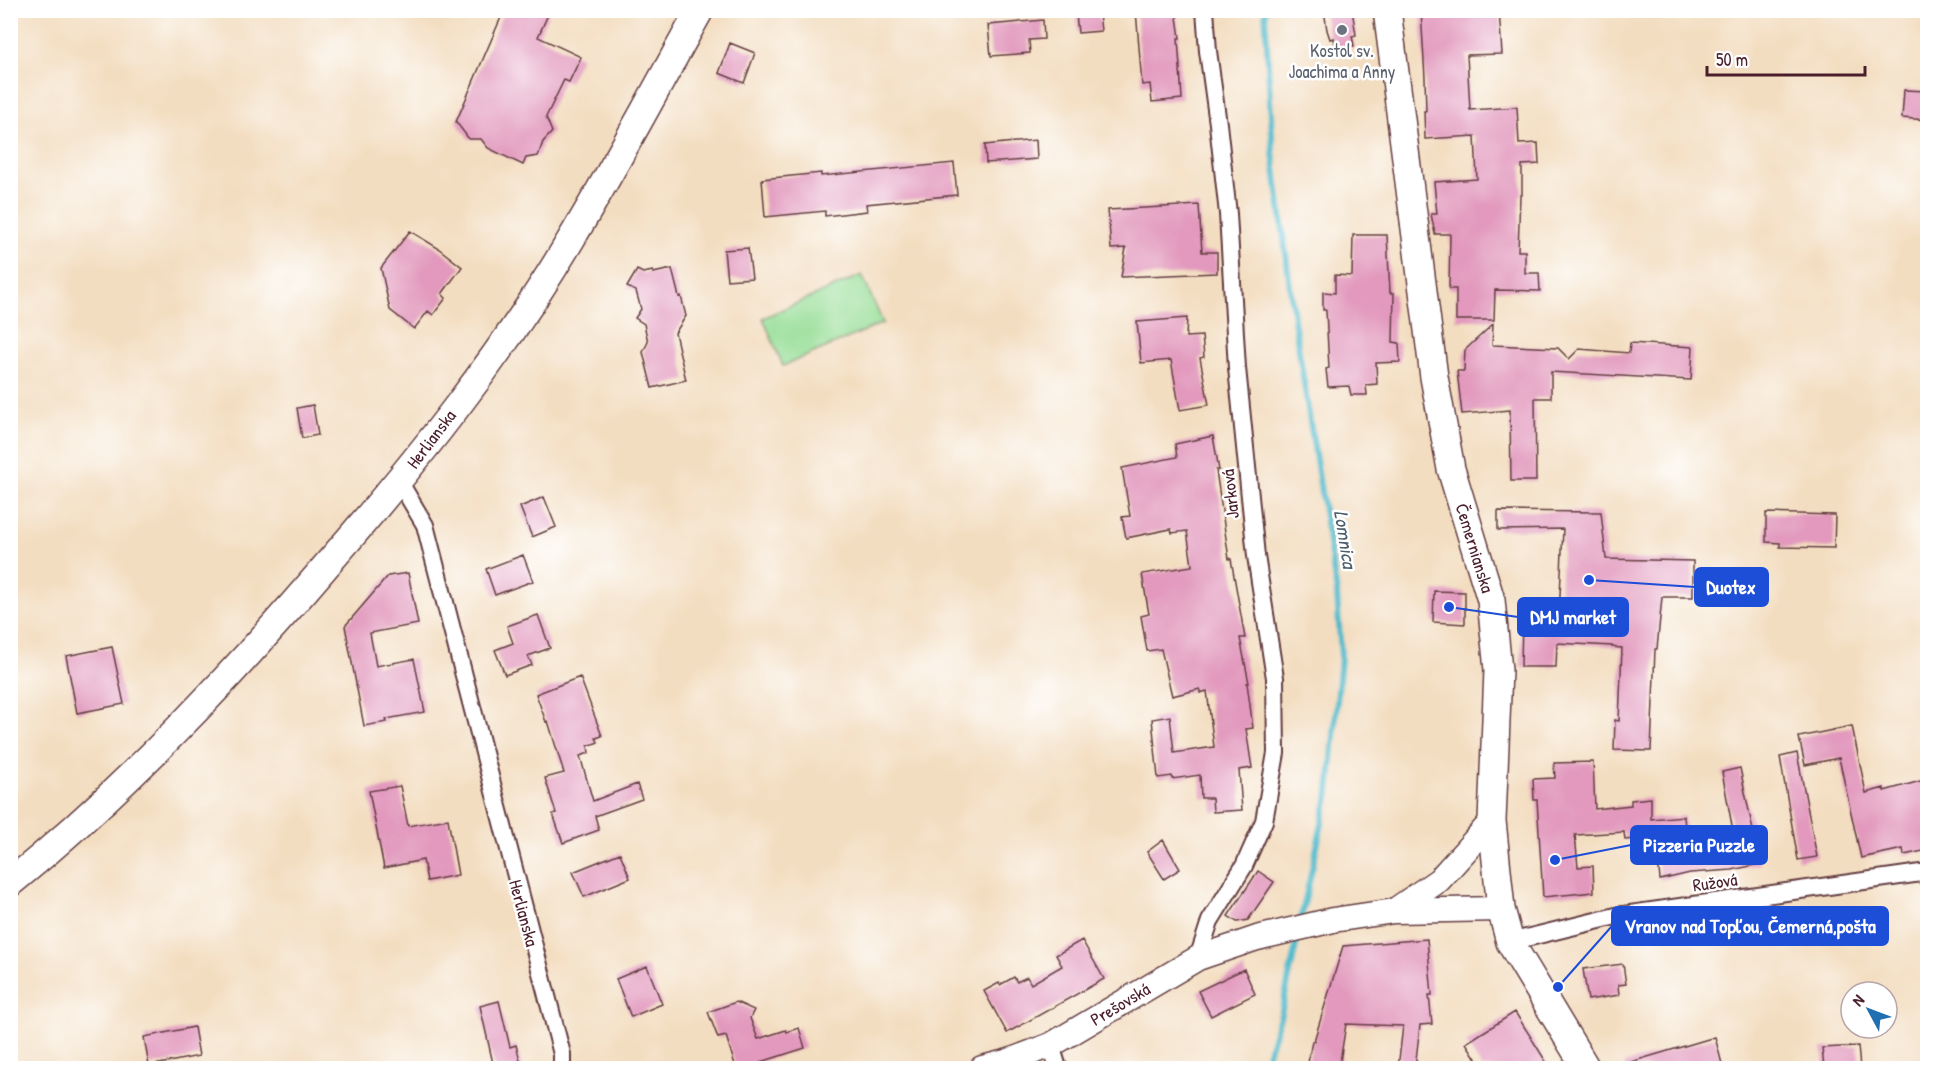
<svg xmlns="http://www.w3.org/2000/svg" width="1938" height="1079" viewBox="0 0 1938 1079" font-family="'Patrick Hand',sans-serif">
  <style>
    .green { fill: #98de98; stroke: #717e62; stroke-width: 1.5 }
    .lines { fill: none; stroke-linecap: round; stroke-linejoin: round }
    .stream { stroke: #4eb9ca; stroke-width: 6 }
    .building { fill: #e299bd }
    .minor-casing { stroke: #633c41; stroke-width: 20 }
    .secondary-casing { stroke: #633c41; stroke-width: 27 }
    .primary-casing { stroke: #633c41; stroke-width: 30 }
    .minor { stroke: #fff; stroke-width: 16 }
    .secondary { stroke: #fff; stroke-width: 24 }
    .primary { stroke: #fff; stroke-width: 27 }
    .worship-dot { fill: #6b7280; stroke: #fff; stroke-width: 2 }
    .labels { text-anchor: middle; dominant-baseline: central; stroke-width: 5; stroke-linejoin: round; paint-order: stroke }
    .worship-label { font-size: 18px; fill: #5b616d; stroke: #fff }
    .street-label { font-size: 18px; fill: #4a1f2b; stroke: #fff }
    .water-label { font-size: 20px; font-style: italic; fill: #4c5d6b; stroke: #fff }
    .leader { fill: none; stroke: #1d4ed8; stroke-width: 2 }
    .callout-dot { fill: #1d4ed8; stroke: #fff; stroke-width: 2 }
    .callout { fill: #1d4ed8; stroke: #1d4ed8; stroke-width: 2 }
    .callout-label { font-size: 20px; text-anchor: middle; font-weight: bold; fill: #fff }
  </style>
  <rect width="100%" height="100%" fill="#fff"/>
  <filter id="ink" filterUnits="userSpaceOnUse"><feTurbulence type="fractalNoise" baseFrequency=".0167" numOctaves="2"/><feDisplacementMap in="SourceGraphic" scale="12" xChannelSelector="R" yChannelSelector="G"/><feConvolveMatrix kernelMatrix="1 2 1 2 8 2 1 2 1" color-interpolation-filters="sRGB"/></filter>
  <filter id="wash" filterUnits="userSpaceOnUse"><feTurbulence type="fractalNoise" baseFrequency=".008" numOctaves="4" result="noise"/><feDisplacementMap in="SourceGraphic" scale="24" xChannelSelector="R" yChannelSelector="G"/><feGaussianBlur stdDeviation="1.35" result="paint"/><feColorMatrix in="noise" values="0 0 0 0 0 0 0 0 0 0 0 0 0 0 0 0 0 1.4 0 .05"/><feComposite in="paint" operator="in"/></filter>
  <g filter="url(#wash)">
    <rect width="100%" height="100%" fill="#f3ddc0"/>
    <!-- green -->
    <path class="green" d="M862 275 883 323 783 366 763 318Z"/>
    <g class="lines">
      <!-- stream -->
      <path class="stream" d="M1265 10 1273 152 1295 326 1337 593 1341 657 1329 792 1300 923
        M1263 1068 1281 1014 1298 936"/>
    </g>
    <g id="blocks">
      <!-- building -->
      <path class="building" d="M508 10H550L538 37 581 57 569 82 564 80 546 117 552 132 543 142 538 156 526 158 523 165 488 148 481 139H469L456 122 502 15 506 17Z
        M1136 10H1176L1180 38H1178L1182 99 1152 102 1150 84 1142 85Z
        M1324 10H1352L1356 35 1352 36 1354 46 1336 50 1334 38 1330 39 1327 30Z
        M1421 10H1499L1502 54 1467 55 1470 110 1517 107 1519 144 1538 143 1539 164 1522 165V195H1520L1518 251H1525V273H1539L1540 291 1495 290 1494 320H1456V289H1449L1450 234H1435L1431 214H1437L1434 182 1477 179 1475 136 1425 139 1424 111H1426L1425 78Z
        M1099 13 1101 31 1078 33 1076 14Z
        M1043 20 1044 39 1029 40 1030 53 991 56 988 25Z
        M730 43 755 53 744 83 719 73Z
        M1904 90 1928 91V120L1902 118Z
        M1036 140 1037 159 986 163 985 145Z
        M954 163 957 195 866 204 867 211 825 216V211L765 217 762 179 821 173V176Z
        M1199 205 1202 252H1217V273L1121 277 1126 248 1111 249 1108 210Z
        M410 231 438 248 462 267 442 294 446 298 433 315 428 311 414 329 390 310 381 268Z
        M1353 235H1387L1390 293H1394L1393 342 1399 343 1400 362 1376 363 1377 384 1366 385 1367 395H1351L1349 386 1328 387 1326 369 1329 368 1326 310H1323V292L1335 293V275L1352 276Z
        M748 248 752 278 727 280 724 250Z
        M672 269 679 297 681 296 686 316 675 333 686 380 652 388 643 352 648 342 644 324 635 318 641 309 636 291 627 287 637 270 643 273 653 271V273Z
        M1187 318 1186 337 1202 336 1204 357 1200 358 1209 405 1180 410 1171 360 1141 363 1137 322Z
        M1493 324 1492 345 1558 348 1569 359 1579 349 1629 353 1630 343 1693 347 1691 380 1551 372V398H1535L1536 481H1511L1510 410 1462 414 1457 371H1464L1465 350Z
        M313 405 318 435 302 438 297 408Z
        M1213 436 1219 470H1216L1229 559H1231L1245 638H1240L1249 683H1247L1253 728 1246 729 1252 768 1239 770 1242 810 1213 812 1212 798H1201L1200 775 1172 779V776L1158 778 1152 719 1170 716 1174 753 1214 747 1207 691 1200 693V689L1172 696 1161 649 1147 651 1141 616 1149 614 1142 574 1192 566 1187 531 1172 533 1171 529 1126 538 1122 517 1130 516 1122 468 1177 457 1175 444Z
        M544 497 556 527 532 537 520 507Z
        M1498 511 1601 512 1606 559 1693 561V597H1662L1657 649H1655L1651 751 1614 750 1615 720 1619 721 1622 648 1612 647V646L1557 643 1556 667H1521L1522 617 1559 618 1563 529 1498 530Z
        M1766 513 1835 515 1834 548 1780 547V543L1766 542Z
        M523 555 533 581 495 595 486 569Z
        M408 573 418 624 370 633 376 666 414 659 425 712 386 719 387 722 364 726 345 626 388 576Z
        M1434 591 1465 592V624L1433 622Z
        M538 615 550 648 528 656 532 665 505 675 495 650 513 643 507 626Z
        M112 647 124 704 77 713 66 656Z
        M580 677 602 736 596 738 598 742 588 746 589 753 580 756 593 801 637 784 642 799 595 816 599 830 563 843 553 814 556 813 545 778 564 773 548 721 546 722 536 694Z
        M1852 726 1866 793 1884 788V791L1928 779V850L1904 855 1903 849 1861 858 1839 758 1805 765 1799 737Z
        M1797 753 1817 857 1798 860 1780 757Z
        M1593 762 1595 809 1631 805V800L1651 798V819L1684 816 1686 840 1733 831 1722 772 1740 768 1760 864 1732 870 1690 873 1660 880 1656 837 1625 840 1624 832 1575 835 1578 867 1593 866 1594 892 1543 897 1537 800H1534L1533 779 1555 778 1554 763Z
        M400 786 408 826 448 819 458 875 427 881 423 860 384 868 369 791Z
        M1163 840 1180 869 1164 879 1147 852Z
        M620 853 630 878 584 897 573 872Z
        M1258 871 1274 882 1248 920 1237 922 1228 916Z
        M1427 939 1432 995H1429L1432 1024 1420 1025 1415 1068H1398L1403 1026 1346 1024 1339 1068H1307L1312 1041H1314L1343 946Z
        M1082 940 1104 979 1007 1033 984 991 999 983 1000 985 1014 977 1017 982 1027 977 1031 984 1062 966 1056 955Z
        M1623 964 1626 984 1618 985 1619 995 1588 1000 1583 969Z
        M647 966 662 1004 631 1017 616 979Z
        M1244 969 1255 994 1211 1016 1198 991Z
        M499 1001 510 1047 516 1045 522 1068H494L480 1006Z
        M736 1002 754 1010 750 1018 758 1039 786 1030 787 1032 799 1028 805 1048 761 1062 763 1068H736L726 1036 718 1038 708 1012Z
        M1515 1012 1550 1068H1482L1466 1043Z
        M194 1027 199 1056 149 1066 144 1037Z
        M1715 1037 1723 1068H1625L1624 1064Z
        M1858 1046 1860 1068H1824L1822 1048Z"/>
    </g>
  </g>
  <g filter="url(#ink)">
    <use href="#blocks" fill-opacity="0" stroke="#633c41" stroke-width="1.5"/>
    <g class="lines">
      <!-- minor casing -->
      <g class="minor-casing">
        <path id="minor" d="M399 481 425 525 562 1054V1068
          M1510 942 1616 916 1928 872
          M1198 958 1210 921 1244 866 1264 821 1276 753 1275 678 1256 556 1237 368 1228 214 1218 124 1208 51 1205 10
          M1051 1045 1058 1068"/>
      </g>
      <!-- secondary casing -->
      <g class="secondary-casing">
        <path id="secondary" d="M1394 911 1439 880 1492 821
          M982 1068 1009 1061 1051 1045 1198 958 1257 938 1333 920 1394 911 1501 909"/>
      </g>
      <!-- primary casing -->
      <g class="primary-casing">
        <path id="primary" d="M1387 10 1434 377 1451 469 1491 600 1498 670 1492 821 1501 909 1510 942 1586 1068
          M10 883C128 787 233 675 331 560 418 460 502 355 570 241 616 165 657 87 700 10"/>
      </g>
      <!-- minor -->
      <use href="#minor" class="minor"/>
      <!-- secondary -->
      <use href="#secondary" class="secondary"/>
      <!-- primary -->
      <use href="#primary" class="primary"/>
    </g>
  </g>
  <!-- markers -->
  <circle class="worship-dot" cx="1342" cy="30" r="6"/>
  <g class="labels">
    <!-- worship labels -->
    <g class="worship-label">
      <text x="1342" y="50">Kostol sv.<tspan x="1342" dy="21">Joachima a Anny</tspan></text>
    </g>
    <!-- street labels -->
    <g class="street-label">
      <text transform="translate(431 439) rotate(-53)">Herlianska</text>
      <text transform="translate(1230 494) rotate(-96)">Jarková</text>
      <text transform="translate(1475 548) rotate(73)">Čemernianska</text>
      <text transform="translate(1715 882) rotate(-8)">Ružová</text>
      <text transform="translate(524 913) rotate(75)">Herlianska</text>
      <text transform="translate(1120 1004) rotate(-31)">Prešovská</text>
    </g>
    <!-- water labels -->
    <g class="water-label">
      <text transform="translate(1346 539) rotate(81)">Lomnica</text>
    </g>
  </g>
  <!-- callouts -->
  <path class="leader" d="M1589 580L1695 587M1449 607L1518 617M1555 860L1631 845M1558 987L1612 926"/>
  <g class="callout-dot">
    <circle cx="1589" cy="580" r="6"/>
    <circle cx="1449" cy="607" r="6"/>
    <circle cx="1555" cy="860" r="6"/>
    <circle cx="1558" cy="987" r="6"/>
  </g>
  <g class="callout">
    <rect x="1695" y="568" width="73" height="38" rx="6"/>
    <rect x="1518" y="598" width="110" height="38" rx="6"/>
    <rect x="1631" y="826" width="136" height="38" rx="6"/>
    <rect x="1612" y="907" width="276" height="38" rx="6"/>
  </g>
  <g class="callout-label">
    <text x="1731" y="594">Duotex</text>
    <text x="1573" y="624">DMJ market</text>
    <text x="1699" y="852">Pizzeria Puzzle</text>
    <text x="1750" y="933">Vranov nad Topľou, Čemerná,pošta</text>
  </g>
  <!-- margin -->
  <rect width="1938" height="1079" fill="none" stroke="#fff" stroke-width="36"/>
  <!-- north arrow -->
  <g transform="translate(1869 1010) rotate(311)"><circle r="28" fill="#ffffff" stroke="#b7a5aa" stroke-width="1.5"/>
  <path d="M0-4.5L10 22L0 15L-10 22Z" fill="#1f6fb2"/>
  <text y="-9" font-size="16" font-weight="bold" text-anchor="middle" fill="#4a1f2b">N</text>
  </g>
  <!-- scale -->
  <path d="M1707 66v9h158v-9" fill="none" stroke="#4a1f2b" stroke-width="3"/>
  <text x="1716" y="66" font-size="18" fill="#4a1f2b" stroke="#ffffff" stroke-width="4.5" paint-order="stroke">50 m</text>
</svg>
